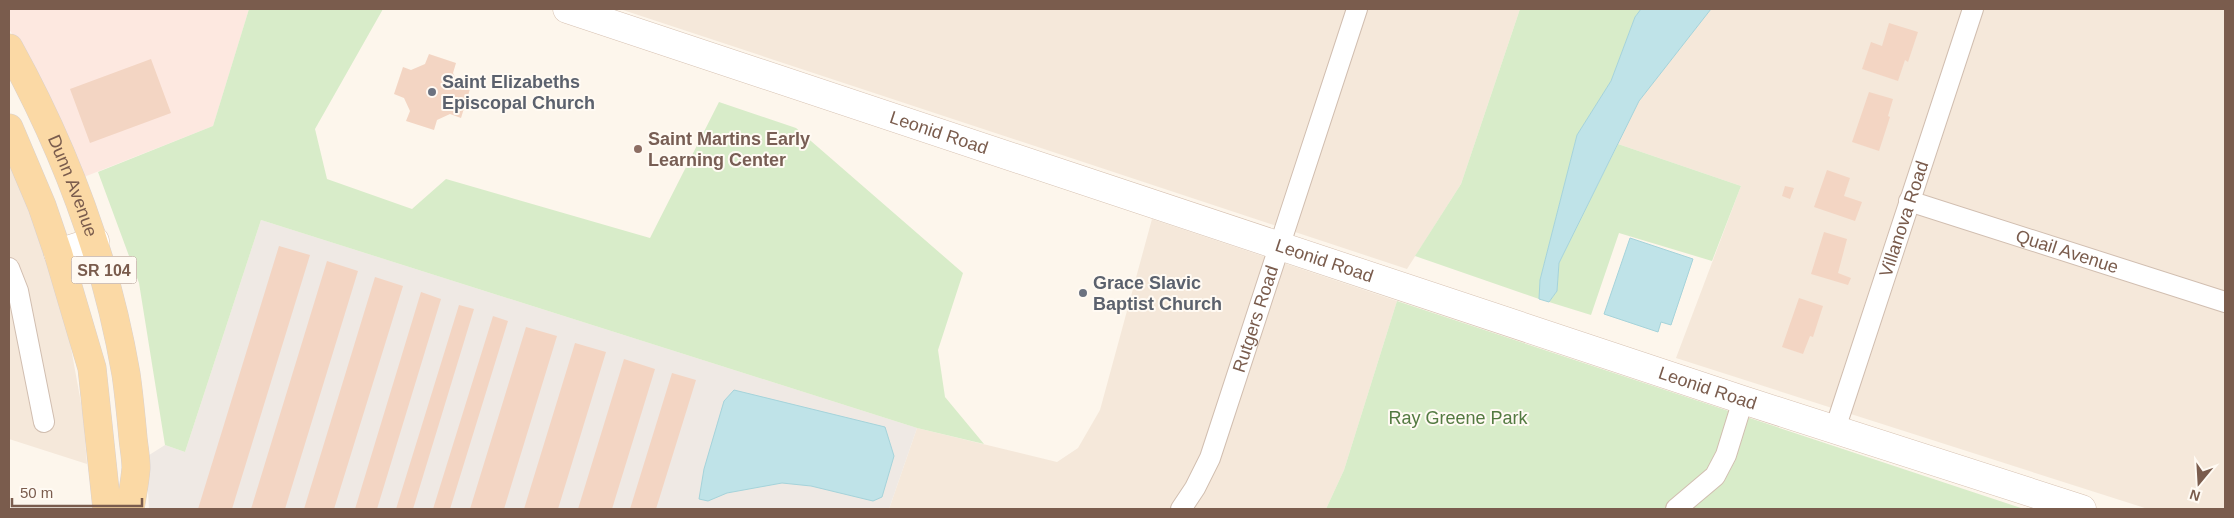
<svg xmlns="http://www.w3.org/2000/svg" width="2234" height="518" viewBox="0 0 2234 518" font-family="Arial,sans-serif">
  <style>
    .residential { fill: #f5e8da }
    .commercial { fill: #fde8e0 }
    .industrial { fill: #efe9e4 }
    .green { fill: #d8ecc9 }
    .water { fill: #bfe3e8; stroke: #a5d3da }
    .building { fill: #f3d5c3 }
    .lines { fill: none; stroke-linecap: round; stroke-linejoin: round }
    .street-casing { stroke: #d1beb0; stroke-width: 22 }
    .secondary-casing { stroke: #d6c0b0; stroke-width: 29 }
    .primary-casing { stroke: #dad1cd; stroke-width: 29 }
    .street { stroke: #fff; stroke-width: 20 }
    .secondary { stroke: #fff; stroke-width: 28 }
    .primary { stroke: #fbd9a5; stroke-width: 28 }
    .worship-dot { fill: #6b7280; stroke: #fffaf3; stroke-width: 2 }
    .education-dot { fill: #8d6e63; stroke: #fffaf3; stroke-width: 2 }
    .labels { text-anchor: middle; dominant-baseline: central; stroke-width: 4; stroke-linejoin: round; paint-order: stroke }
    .shield { fill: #fffaf3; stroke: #a28b7f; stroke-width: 1 }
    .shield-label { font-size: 16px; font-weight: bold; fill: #7a5c4d }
    .worship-label { font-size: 18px; font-weight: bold; fill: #5b616d; stroke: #fffaf3; text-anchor: start }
    .street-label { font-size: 18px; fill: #7a5c4d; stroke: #fffaf3 }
    .education-label { font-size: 18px; font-weight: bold; fill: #785e54; stroke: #fffaf3; text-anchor: start }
    .park-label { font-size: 18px; fill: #537a41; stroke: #fffaf3 }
  </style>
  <rect width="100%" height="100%" fill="#fdf6ec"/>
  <!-- residential -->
  <path class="residential" d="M620 9H1520L1461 184 1407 269Z
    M1711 9H2225V509H2148L1676 358 1741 186 1618 144 1639 101Z
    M9 153 43 238 69 337 83 414 87 464 9 439Z
    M1152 219 1397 301 1344 470 1326 509H889L917 428 1057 462 1078 448 1100 410Z"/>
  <!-- commercial -->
  <path class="commercial" d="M9 9H249L213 126 84 177 24 52 9 29Z"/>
  <!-- industrial -->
  <path class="industrial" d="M261 220 917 428 889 509H149L146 457 165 445 185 452Z"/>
  <!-- green -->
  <path class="green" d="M249 9H383L315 129 327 179 412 209 446 179 650 238 719 102 796 128 963 273 938 350 945 397 984 444 917 428 261 220 185 452 165 445 139 283 98 172 213 126Z
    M1520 9H1641L1635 17 1611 81 1577 135 1540 280 1539 299 1415 256 1461 184Z
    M1618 144 1741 186 1712 261 1619 233 1591 315 1549 302 1557 291 1559 263Z
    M1397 301 2024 509H1326L1344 470Z"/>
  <!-- water -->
  <path class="water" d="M1641 9H1711L1639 101 1559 263 1557 291 1549 302 1539 299 1540 280 1577 135 1611 81 1635 17Z
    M1630 238 1693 259 1671 325 1661 322 1658 332 1604 314Z
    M734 390 885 427 894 456 882 497 873 501 811 486 782 483 727 493 708 501 699 499 704 469 724 401Z"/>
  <!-- building -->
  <path class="building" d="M1889 23 1918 32 1908 62 1905 60 1898 81 1862 69 1871 42 1882 46Z
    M429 54 456 63 453 73 459 86 470 89 461 118 450 114 437 120 434 130 406 121 410 111 404 98 394 94 403 67 411 70 425 64Z
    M151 59 171 113 90 143 70 89Z
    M1869 92 1893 99 1888 116 1890 117 1879 151 1852 142Z
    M1827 170 1850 178 1844 196 1862 202 1855 221 1814 207Z
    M1785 186 1794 188 1790 199 1782 196Z
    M1824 232 1847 239 1838 273 1851 278 1848 285 1811 274Z
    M279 246 310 255 232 509H198Z
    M327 261 358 271 285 509H251Z
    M375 277 403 286 334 509H304Z
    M421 292 441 299 377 509H355Z
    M1799 298 1823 306 1813 337 1810 336 1803 354 1782 347Z
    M459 305 474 309 413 509H396Z
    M493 316 508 321 450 509H433Z
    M526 327 557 336 504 509H470Z
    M575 343 606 352 558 509H524Z
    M624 359 655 369 612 509H578Z
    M672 373 696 380 656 509H630Z"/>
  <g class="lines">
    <!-- street casing -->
    <g class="street-casing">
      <g id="street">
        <path id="s1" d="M1909 201 2225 302"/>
        <path d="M9 268 18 291 44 422"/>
        <path id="s2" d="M1835 429 1973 9"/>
        <path id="s3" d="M1181 509 1195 488 1210 458 1357 9"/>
        <path d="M1676 509 1715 476 1726 455 1743 400"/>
      </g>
    </g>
    <!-- secondary casing -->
    <g class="secondary-casing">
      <g id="secondary">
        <path id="s4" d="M567 9 1743 400 2082 509"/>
        <path d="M58 253 95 241"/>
      </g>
    </g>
    <!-- primary casing -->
    <g class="primary-casing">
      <g id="primary">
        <path id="s5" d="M9 48C66 151 106 258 126 374 129 395 131 416 133 438 134 448 136 458 136 468 135 482 132 496 130 509"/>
        <path d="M9 128 42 206 58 253 92 368 107 509"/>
      </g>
    </g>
    <!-- street -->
    <use href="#street" class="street"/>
    <!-- secondary -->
    <use href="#secondary" class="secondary"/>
    <!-- primary -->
    <use href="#primary" class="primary"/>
  </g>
  <!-- markers -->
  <g class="worship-dot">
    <circle cx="432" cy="92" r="5"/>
    <circle cx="1083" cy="293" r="5"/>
  </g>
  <circle class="education-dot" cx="638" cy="149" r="5"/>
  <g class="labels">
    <!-- shield labels -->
    <rect class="shield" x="71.5" y="256.5" width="65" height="27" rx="4"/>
    <g class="shield-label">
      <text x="104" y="270">SR 104</text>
    </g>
    <!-- worship labels -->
    <g class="worship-label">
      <text x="442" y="82">Saint Elizabeths<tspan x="442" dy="21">Episcopal Church</tspan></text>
      <text x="1093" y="283">Grace Slavic<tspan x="1093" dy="21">Baptist Church</tspan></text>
    </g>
    <!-- street labels -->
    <g class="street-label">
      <text stroke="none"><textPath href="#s4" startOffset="392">Leonid Road</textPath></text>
      <text stroke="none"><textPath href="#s5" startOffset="152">Dunn Avenue</textPath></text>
      <text stroke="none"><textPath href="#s2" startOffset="221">Villanova Road</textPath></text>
      <text stroke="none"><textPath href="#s1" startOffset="166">Quail Avenue</textPath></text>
      <text stroke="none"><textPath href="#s4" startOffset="798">Leonid Road</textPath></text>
      <text stroke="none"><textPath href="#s3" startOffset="205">Rutgers Road</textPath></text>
      <text stroke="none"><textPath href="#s4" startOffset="1202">Leonid Road</textPath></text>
    </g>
    <!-- education labels -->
    <g class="education-label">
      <text x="648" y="139">Saint Martins Early<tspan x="648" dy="21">Learning Center</tspan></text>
    </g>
    <!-- park labels -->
    <g class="park-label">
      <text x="1458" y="418">Ray Greene Park</text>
    </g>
  </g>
  <!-- border -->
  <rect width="2234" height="518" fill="none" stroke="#7a5c4d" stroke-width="20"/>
  <!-- north arrow -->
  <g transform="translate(2199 483) rotate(198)" stroke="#fffaf3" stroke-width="4" paint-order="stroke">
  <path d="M0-4L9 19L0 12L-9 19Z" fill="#7a5c4d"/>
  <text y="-8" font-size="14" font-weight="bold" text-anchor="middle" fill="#7a5c4d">N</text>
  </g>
  <!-- scale -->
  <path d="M12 498v8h130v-8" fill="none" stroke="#7a5c4d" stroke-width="2.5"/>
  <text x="20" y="498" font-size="15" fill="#7a5c4d" stroke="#fffaf3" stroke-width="4" paint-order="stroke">50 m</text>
</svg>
